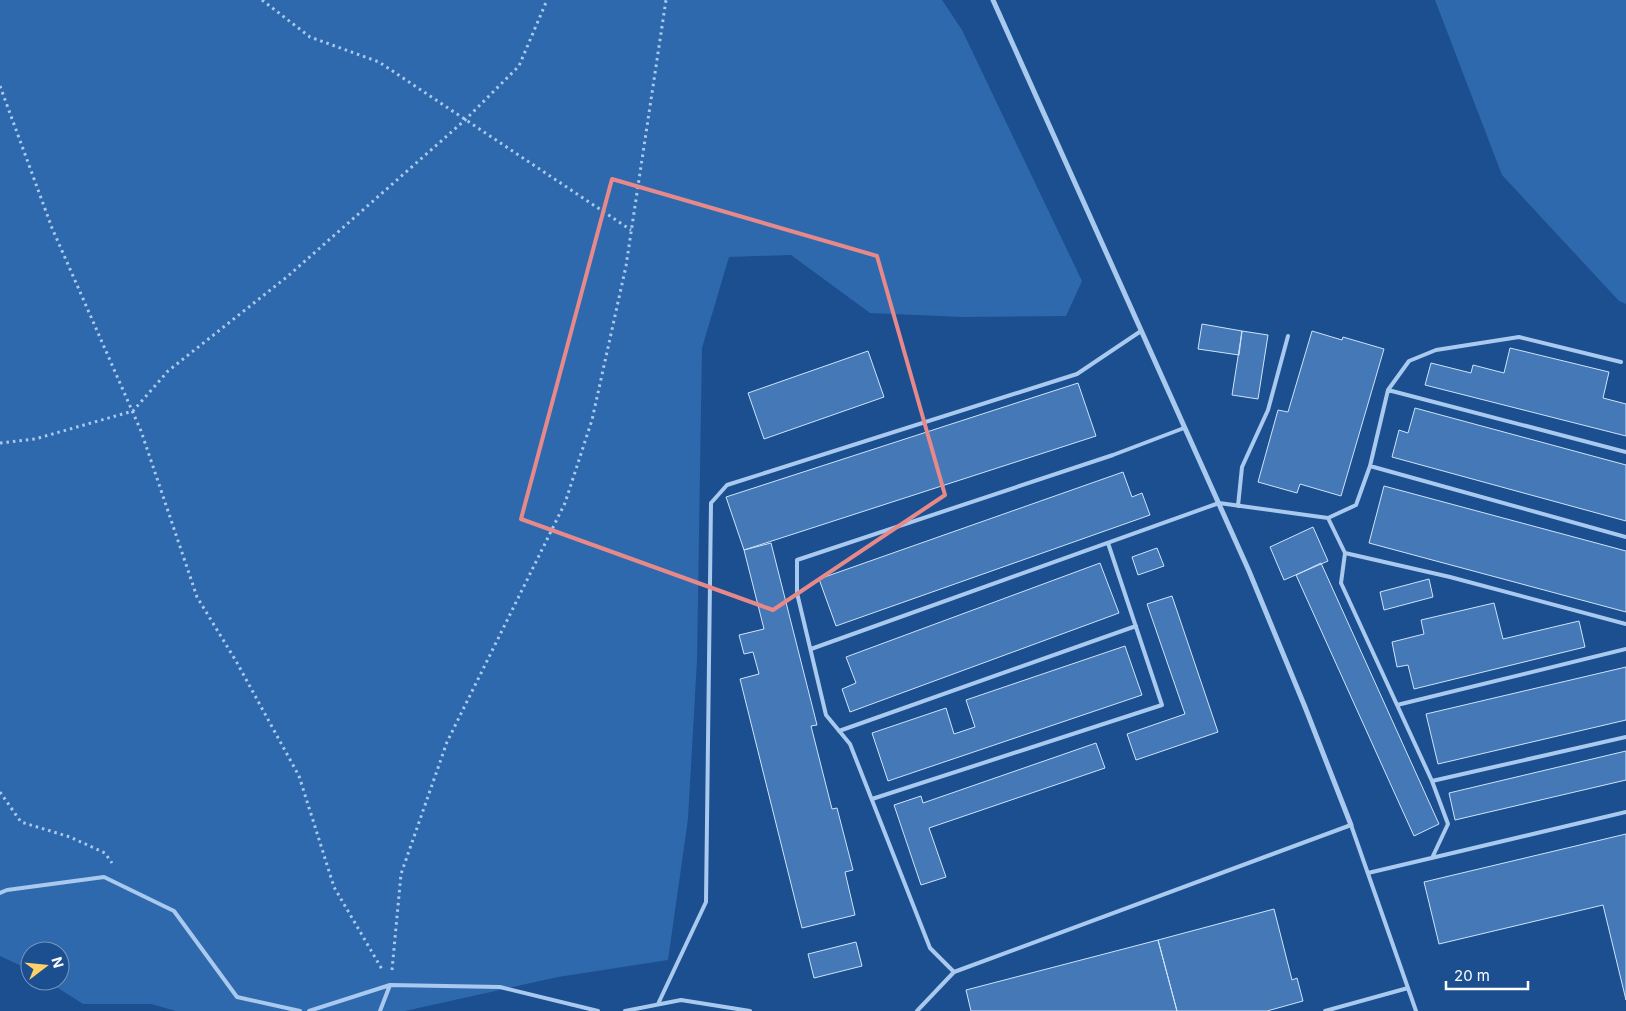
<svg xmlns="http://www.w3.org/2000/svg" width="1626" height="1011" viewBox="0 0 1626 1011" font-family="Inter,sans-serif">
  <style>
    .green { fill: #2e69ad }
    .building { fill: #4478b7; stroke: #cfe3fa }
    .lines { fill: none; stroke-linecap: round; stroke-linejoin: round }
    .path { stroke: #a9c9ee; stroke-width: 3; stroke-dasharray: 2.5 4; stroke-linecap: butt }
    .lane { stroke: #a9c9ee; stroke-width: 4 }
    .street { stroke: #a9c9ee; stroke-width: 5 }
    .marked { fill: none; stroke: #e88989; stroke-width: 4; stroke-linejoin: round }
  </style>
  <rect width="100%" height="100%" fill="#1b4f8f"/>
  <!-- green -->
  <path class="green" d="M0 0H942L962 30 1082 281 1066 316 963 317 870 313 791 255 729 257 702 348 697 660 688 819 668 960 558 977 405 1011H176L151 1004H83L47 981H60V951H30V970L0 956Z
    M1435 0H1626V304L1619 301 1502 175Z"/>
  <!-- building -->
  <path class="building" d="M1202 324 1242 331 1239 355 1198 349Z
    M1242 331 1268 335 1258 399 1232 395Z
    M1312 331 1342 340 1343 337 1384 349 1341 496 1300 484 1297 493 1258 482 1278 410 1288 412Z
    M1510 348 1609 372 1603 398 1626 404V436L1425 385 1431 363 1471 373 1473 365 1504 373Z
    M868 351 884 397 764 439 748 393Z
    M1078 383 1096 436 744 550 726 497Z
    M1415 408 1626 465V521L1392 457 1399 430 1408 433Z
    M1123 472 1132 497 1142 493 1150 515 836 626 819 579Z
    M1384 486 1626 551V612L1369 543Z
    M1313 527 1328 561 1284 580 1270 547Z
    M771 543 817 725 811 726 832 809 837 808 853 870 845 872 855 915 802 928 740 679 759 674 753 652 744 654 739 635 764 629 744 550Z
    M1157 548 1164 566 1138 575 1132 557Z
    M1100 563 1119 613 850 712 842 689 856 683 846 657Z
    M1321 563 1439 824 1414 836 1296 575Z
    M1429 579 1433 597 1384 610 1380 592Z
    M1172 596 1218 732 1136 760 1127 734 1185 714 1147 604Z
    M1494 603 1503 639 1579 621 1585 647 1414 689 1408 665 1397 667 1392 642 1424 634 1421 620Z
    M1125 646 1142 695 888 781 872 733 946 708 954 734 975 727 966 700Z
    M1626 667V720L1438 764 1426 714Z
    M1096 743 1105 768 929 828 946 877 921 885 894 805 921 796 923 803Z
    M1626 751V780L1455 820 1449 793Z
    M1626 834V1000L1603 905 1439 944 1424 882Z
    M1274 909 1292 980 1297 978 1303 1001 1267 1011H1177L1158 940Z
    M1158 940 1177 1011H971L966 990Z
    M856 942 862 966 814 978 808 954Z"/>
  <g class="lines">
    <!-- path -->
    <path class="path" d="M262 0 310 37 379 62 631 230
      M0 86 52 228 141 431 197 597 236 661 299 776 334 887 383 971
      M0 443 35 439 133 411 168 371 288 276 465 120 519 66 547 0
      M0 792 21 822 70 837 105 853 112 863
      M392 970 401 874 447 742 565 503 592 420 626 266 666 0"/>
    <!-- lane -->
    <path class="lane" d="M1388 390 1409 361 1436 350 1519 337 1621 362
      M1370 466 1388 390 1626 452
      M1238 506 1242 467 1268 410 1288 336
      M1328 518 1345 553 1450 577 1626 624
      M1345 553 1341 583 1432 781
      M811 649 1219 503 1328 518 1356 505 1370 466 1626 537
      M1397 705 1626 649
      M839 731 1136 626
      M872 799 1162 705 1108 543
      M1432 858 1448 824 1432 781 1626 737
      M1368 873 1626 812
      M0 893 7 890 104 877 174 911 237 997 300 1011
      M954 972 930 948 850 744 826 715 797 593V560L1113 455 1184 428
      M658 1004 706 902 711 503 727 485 1077 374 1141 331
      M309 1011 390 985 500 987 598 1011
      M380 1011 390 985
      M625 1011 681 1000 750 1011
      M917 1011 954 972 1351 825 1416 1011
      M1325 1011 1408 988"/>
    <!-- street -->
    <path class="street" d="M993 0 1249 571 1305 707 1351 825"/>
  </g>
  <!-- marked area -->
  <path class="marked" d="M612 179 877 256 945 495 773 610 521 519Z"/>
  <!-- north arrow -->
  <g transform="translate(45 966) rotate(74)"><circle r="24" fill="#1b4f8f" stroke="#7695bc"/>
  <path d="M0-4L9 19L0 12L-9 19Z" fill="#ffd166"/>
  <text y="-8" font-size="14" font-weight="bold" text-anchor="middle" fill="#ffffff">N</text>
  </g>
  <!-- scale -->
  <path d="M1446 981v8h82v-8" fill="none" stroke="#ffffff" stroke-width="2.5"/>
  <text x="1454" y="981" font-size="15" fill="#ffffff" stroke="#1b4f8f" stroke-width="4" paint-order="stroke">20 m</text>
</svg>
